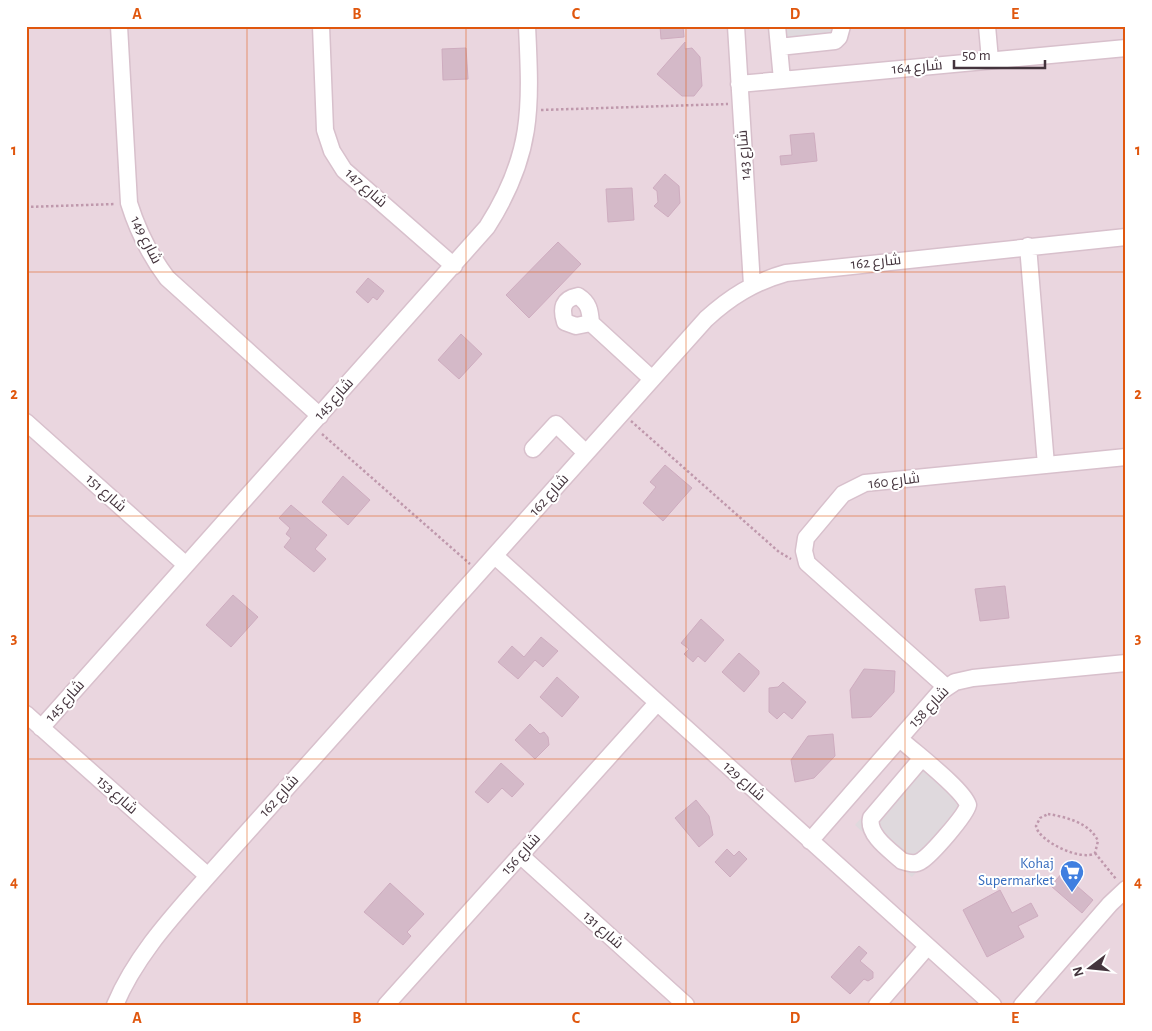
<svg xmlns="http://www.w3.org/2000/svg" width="1152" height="1031" viewBox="0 0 1152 1031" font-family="'Alegreya Sans',Cairo,sans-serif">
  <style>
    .residential { fill: #ead6df }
    .parking { fill: #dfd9dd }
    .building { fill: #d4b9c8; stroke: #ceacbf }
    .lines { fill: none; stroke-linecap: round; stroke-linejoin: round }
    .minor-casing { stroke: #d8c0cc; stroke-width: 19 }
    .path { stroke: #bf98ac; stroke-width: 2.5; stroke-dasharray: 2.5 2.5; stroke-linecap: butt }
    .minor { stroke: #fff; stroke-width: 16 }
    .grid { fill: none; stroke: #e0570e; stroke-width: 1; stroke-opacity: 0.55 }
    .labels { text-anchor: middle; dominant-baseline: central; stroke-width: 4; stroke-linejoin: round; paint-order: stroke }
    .street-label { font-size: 15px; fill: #44343d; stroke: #fff }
    .shop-label { font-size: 15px; fill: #366cbe; stroke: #fff; text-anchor: end }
    .neatline { fill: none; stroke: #e0570e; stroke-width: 2 }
    .grid-label { font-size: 16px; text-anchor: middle; font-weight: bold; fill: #e0570e }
  </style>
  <rect width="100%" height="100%" fill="#f2e4ea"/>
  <!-- residential -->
  <path class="residential" d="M26 26H1126V1005H26Z"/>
  <!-- parking -->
  <path class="parking" d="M767 26H845L846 42 770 51Z
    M921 751 978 804 912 877 855 825Z"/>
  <!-- building -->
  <path class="building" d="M660 26H683L684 37 661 39Z
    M685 42V49L692 48 700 57 702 86 694 96H682L657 74Z
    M466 48 468 79 443 80 442 49Z
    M814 133 817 161 781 165 780 156 792 155 790 135Z
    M665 174 679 186 680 203 668 217 654 206 658 202 657 191 653 188Z
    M632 188 634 220 608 222 606 189Z
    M558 242 581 264 529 318 506 295Z
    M368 278 384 291 377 300 373 297 368 303 356 292Z
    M461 334 482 354 459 379 438 360Z
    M665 465 692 488 663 521 643 503 656 487 650 482Z
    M343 476 370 500 348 525 322 502Z
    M291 505 327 535 315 549 326 559 314 572 284 547 291 538 286 534 290 528 279 518Z
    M1005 586 1009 618 980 621 975 589Z
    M233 595 258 617 231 647 206 625Z
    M701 619 724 640 705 662 698 656 693 662 684 654 689 649 681 643Z
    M541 637 558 651 543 667 535 660 518 679 498 662 512 646 524 657Z
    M739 653 759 671V674L744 692 722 672Z
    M864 669 895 671 894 692 871 717 852 718 850 690Z
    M557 677 579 697 562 717 540 697Z
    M783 682 806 702 792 719 784 712 777 719 769 712V688L778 687Z
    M530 724 540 734 544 732 548 737 549 745 535 759 515 740Z
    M833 734 835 756 814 778 795 782 791 760 808 736Z
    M501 763 524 784 512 797 502 788 488 803 475 792Z
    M696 800 709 816 713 835 699 847 675 818Z
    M727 849 734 856 739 851 747 859 730 877 715 862Z
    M1062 873 1093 900 1082 913 1051 886Z
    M390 883 424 914 407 932 411 936 403 945 364 912Z
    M1000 890 1012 913 1031 903 1038 916 1018 926 1024 937 987 957 963 910Z
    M859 946 867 953 860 961 873 972V978L868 981 864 979 850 994 831 977Z"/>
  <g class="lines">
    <!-- minor casing -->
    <g class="minor-casing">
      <path id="minor" d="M119 26 129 203C138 232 149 254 167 278L320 416
        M321 26 325 130 332 151 344 170 454 266
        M736 26 752 285
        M777 26 782 80
        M987 26 990 60
        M779 47 835 41 839 37 842 26
        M739 84 1126 48
        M1028 246 1046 465
        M591 323C590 310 589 303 578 296 562 299 561 309 565 322L576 326 591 323 652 379
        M26 422 186 565
        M533 449 556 424 586 453
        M495 556 993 1005
        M946 687 807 563 804 551 806 538 843 494 865 483 1126 457
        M26 714 208 876
        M41 728 487 227C533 155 531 109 527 26
        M900 739C914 752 963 789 968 805 966 815 931 855 921 861 915 865 908 863 902 861 891 851 867 835 871 818L922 758
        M810 841 940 692 955 682 973 678 1126 663
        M520 855 686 1005
        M115 1005C136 955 173 916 208 876L706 319C730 297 754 282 786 273L1126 237
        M386 1005 657 703
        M877 1005 927 947
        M1022 1005 1110 904 1126 889"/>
    </g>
    <!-- path -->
    <path class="path" d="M541 110 728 104
      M26 207 115 204
      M631 421 779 552 791 559
      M322 434 470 564
      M1048 814C1066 817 1090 823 1098 841L1095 853C1082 862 1038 841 1036 826L1040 818Z
      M1095 853 1116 879"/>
    <!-- minor -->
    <use href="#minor" class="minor"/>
  </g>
  <!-- grid -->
  <path class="grid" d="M247 26V1005M466 26V1005M686 26V1005M905 26V1005M26 272H1126M26 516H1126M26 759H1126"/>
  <!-- icons -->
  <defs>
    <g id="supermarket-pin" transform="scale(1.25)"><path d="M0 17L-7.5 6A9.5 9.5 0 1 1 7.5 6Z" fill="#3f7fe0" stroke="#fff"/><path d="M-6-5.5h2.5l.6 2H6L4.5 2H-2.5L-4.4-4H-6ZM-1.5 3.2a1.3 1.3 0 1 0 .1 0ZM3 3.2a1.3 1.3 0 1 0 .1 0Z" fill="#fff"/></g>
  </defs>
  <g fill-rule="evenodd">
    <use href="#supermarket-pin" x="1072" y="872"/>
  </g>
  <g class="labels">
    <!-- street labels -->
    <g class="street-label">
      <text transform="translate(917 67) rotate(-5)">شارع 164</text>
      <text transform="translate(744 155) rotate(-94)">شارع 143</text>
      <text transform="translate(366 188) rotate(42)">شارع 147</text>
      <text transform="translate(146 240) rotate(63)">شارع 149</text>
      <text transform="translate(876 262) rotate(-6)">شارع 162</text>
      <text transform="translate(334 399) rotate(-48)">شارع 145</text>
      <text transform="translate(894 481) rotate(-7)">شارع 160</text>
      <text transform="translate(106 493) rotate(42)">شارع 151</text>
      <text transform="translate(549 495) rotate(-48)">شارع 162</text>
      <text transform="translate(65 701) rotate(-48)">شارع 145</text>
      <text transform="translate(929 707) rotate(-46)">شارع 158</text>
      <text transform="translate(744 781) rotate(42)">شارع 129</text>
      <text transform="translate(117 795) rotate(42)">شارع 153</text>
      <text transform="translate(279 796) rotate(-48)">شارع 162</text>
      <text transform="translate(521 854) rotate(-48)">شارع 156</text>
      <text transform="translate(603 930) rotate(42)">شارع 131</text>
    </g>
    <!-- shop labels -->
    <g class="shop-label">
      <text x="1054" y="863">Kohaj<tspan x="1054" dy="17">Supermarket</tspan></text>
    </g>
  </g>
  <!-- border -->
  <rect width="1152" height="1031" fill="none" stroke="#ffffff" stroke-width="55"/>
  <!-- north arrow -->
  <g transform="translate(1090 968) rotate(254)" stroke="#ffffff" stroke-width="4" paint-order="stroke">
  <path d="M0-4L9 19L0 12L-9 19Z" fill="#44343d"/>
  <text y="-8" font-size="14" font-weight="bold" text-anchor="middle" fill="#44343d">N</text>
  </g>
  <!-- scale -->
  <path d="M954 60v8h91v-8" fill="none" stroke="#44343d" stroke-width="2.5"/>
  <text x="962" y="60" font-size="15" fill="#44343d" stroke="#ffffff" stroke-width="4" paint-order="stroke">50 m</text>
  <rect x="28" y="28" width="1096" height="976" class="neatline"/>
  <g class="grid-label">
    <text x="137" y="19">A</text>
    <text x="357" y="19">B</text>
    <text x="576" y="19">C</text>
    <text x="795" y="19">D</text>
    <text x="1015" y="19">E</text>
    <text x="14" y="155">1</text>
    <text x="1138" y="155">1</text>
    <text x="14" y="399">2</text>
    <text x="1138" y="399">2</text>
    <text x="14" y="643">3</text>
    <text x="1138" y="643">3</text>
    <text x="14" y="887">4</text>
    <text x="1138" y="887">4</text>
    <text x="137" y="1023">A</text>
    <text x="357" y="1023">B</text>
    <text x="576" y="1023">C</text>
    <text x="795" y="1023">D</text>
    <text x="1015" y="1023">E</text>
  </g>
</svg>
